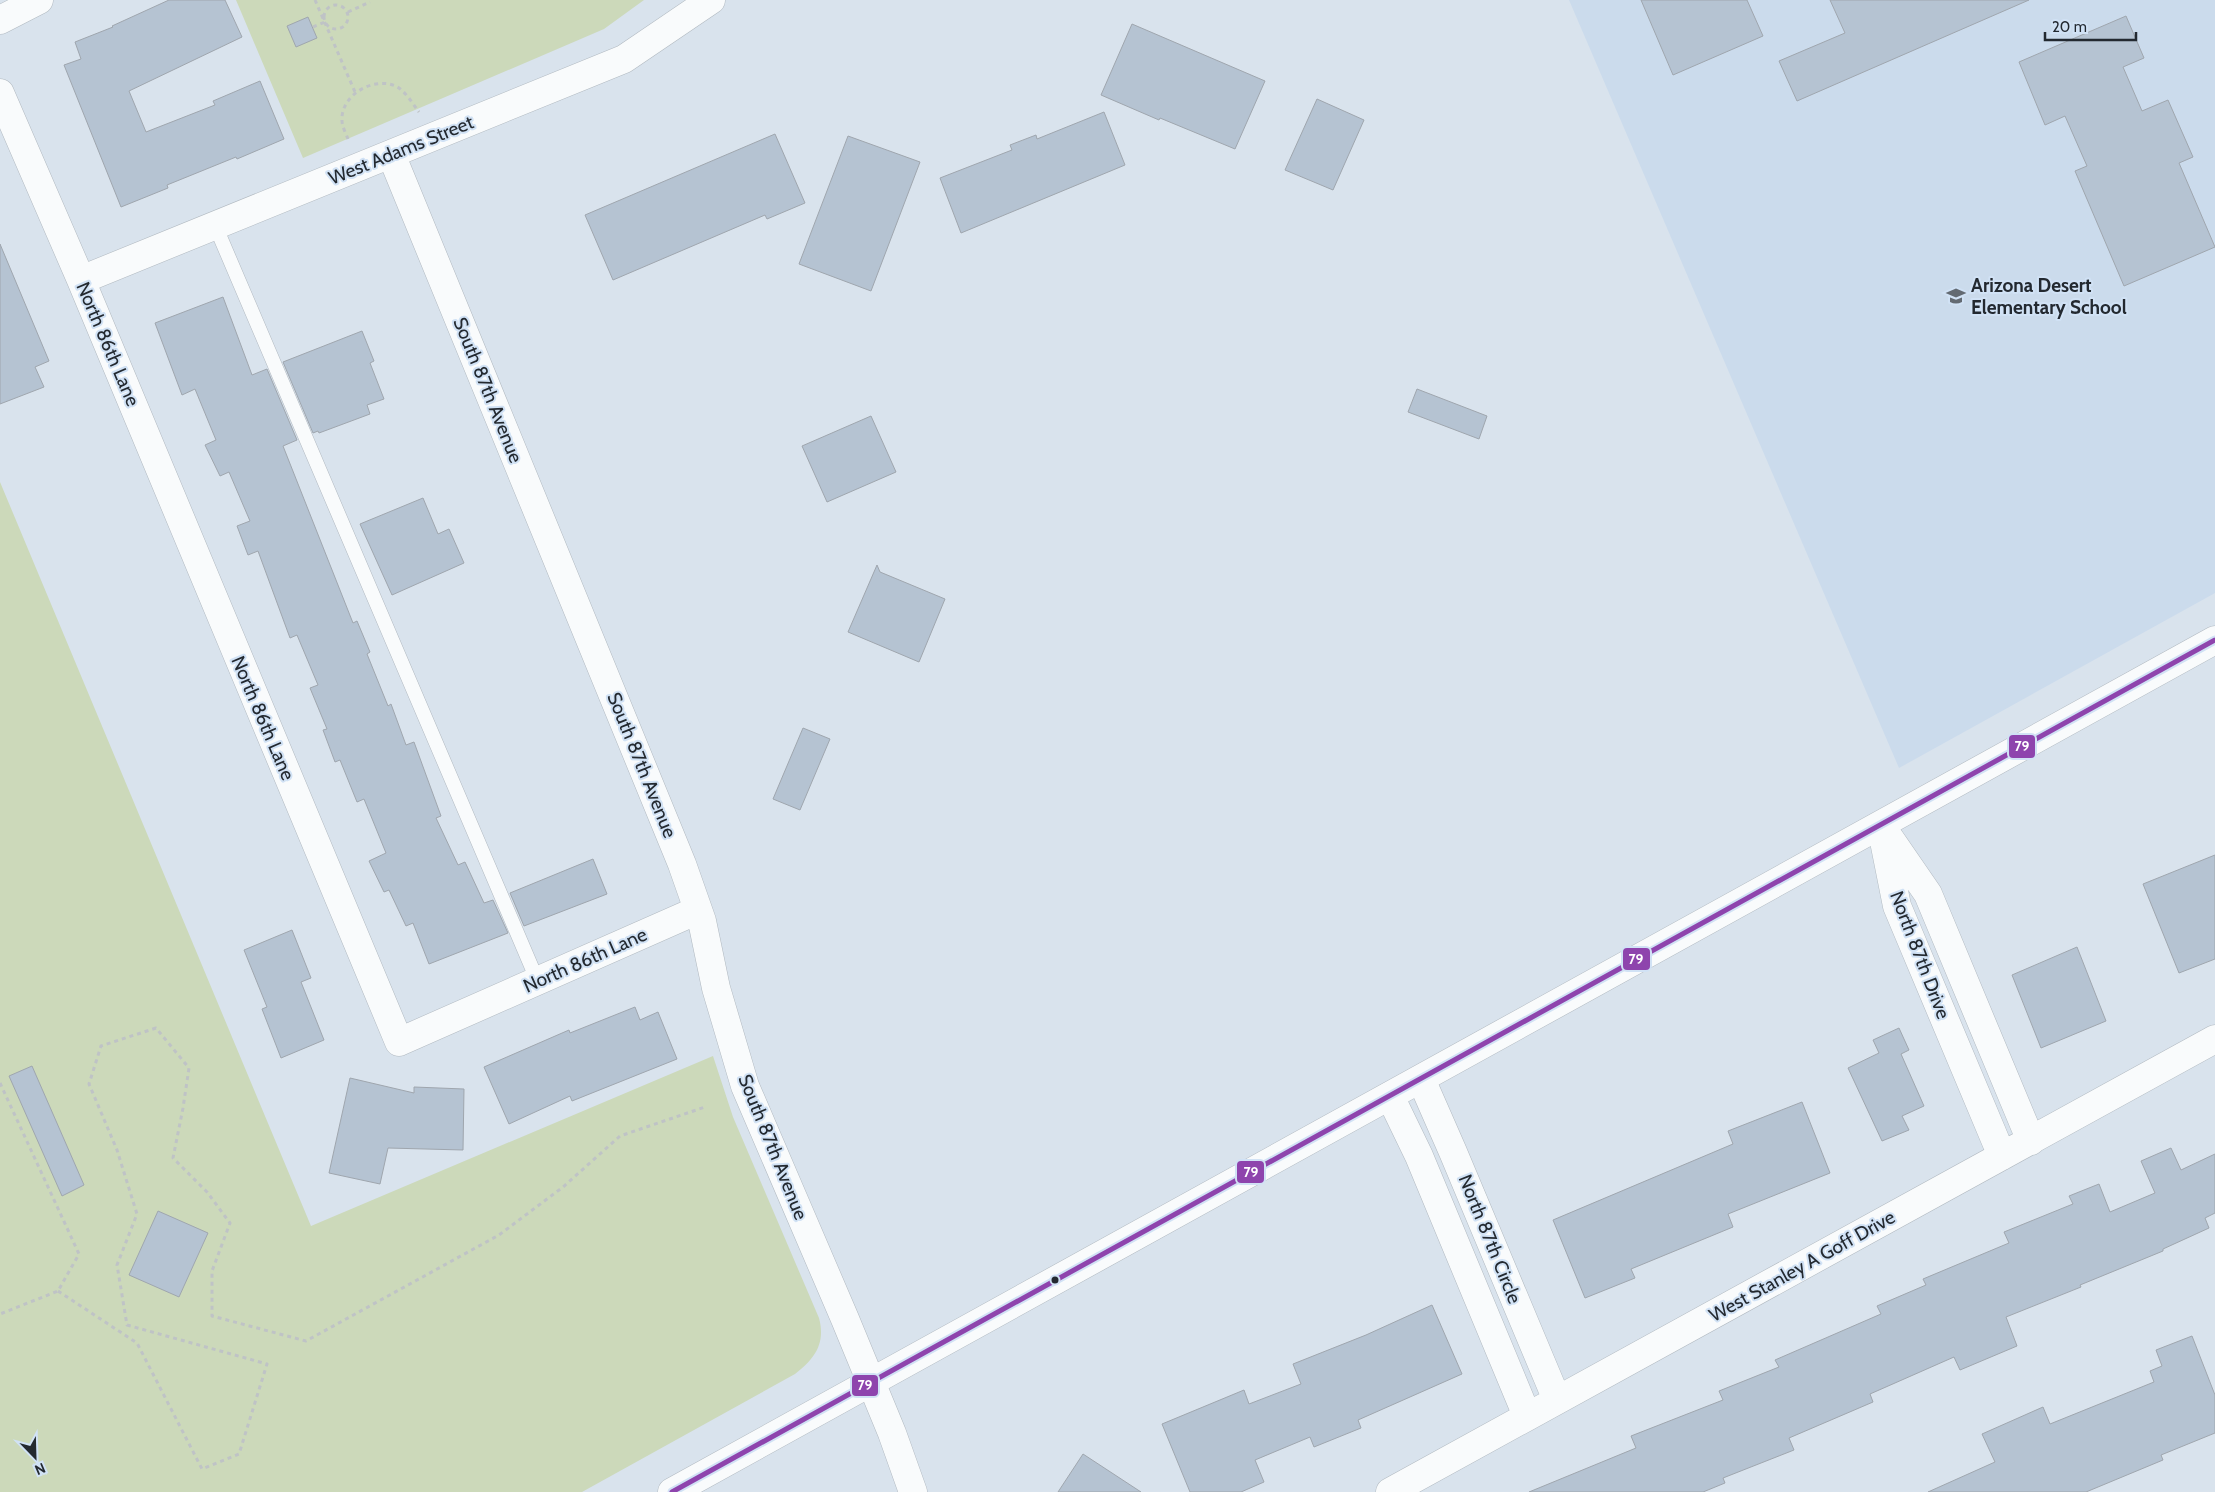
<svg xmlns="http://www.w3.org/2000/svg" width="2215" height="1492" viewBox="0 0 2215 1492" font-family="Cabin,sans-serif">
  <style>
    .built { fill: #cbdbec }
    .green { fill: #ccd9ba }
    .building { fill: #b5c3d2; stroke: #9fa6ae }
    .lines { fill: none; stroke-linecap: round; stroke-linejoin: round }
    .service-casing { stroke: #b1b9c0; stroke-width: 15 }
    .minor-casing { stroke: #b1b9c0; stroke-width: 29 }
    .primary-casing { stroke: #b1b9c0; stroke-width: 29 }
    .path { stroke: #bfc3c6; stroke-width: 3; stroke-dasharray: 4 4; stroke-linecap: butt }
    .service { stroke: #f9fbfc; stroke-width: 14 }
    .minor { stroke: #f9fbfc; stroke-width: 28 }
    .primary { stroke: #f9fbfc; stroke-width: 28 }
    .bus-1-casing { stroke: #d1e2f5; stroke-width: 9 }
    .bus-1 { stroke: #8e44ad; stroke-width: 5 }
    .bus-dot { fill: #232930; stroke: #d1e2f5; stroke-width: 2 }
    .labels { text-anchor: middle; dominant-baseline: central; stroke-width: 4; stroke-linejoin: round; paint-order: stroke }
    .street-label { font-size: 19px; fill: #232930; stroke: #d1e2f5 }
    .poi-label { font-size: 19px; font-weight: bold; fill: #232930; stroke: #d1e2f5; text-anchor: start }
    .line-badge { stroke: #d1e2f5; stroke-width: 2 }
    .badge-label { font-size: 14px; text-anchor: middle; font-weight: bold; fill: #fff }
  </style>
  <rect width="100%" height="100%" fill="#d9e3ed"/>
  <!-- built -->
  <path class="built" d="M1569 0H2215V593L1899 768Z"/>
  <!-- green -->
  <path class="green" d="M236 0H644L604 29 303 158Z
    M0 482 311 1226 713 1056 733 1117 819 1318C826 1344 814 1359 795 1374L582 1492H0Z"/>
  <!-- building -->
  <path class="building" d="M169 0H225L242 37 129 91 146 132 215 105 213 101 260 81 284 139 237 159 236 157 167 185 168 188 121 207 64 65 81 59 75 42 113 27 112 26Z
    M1641 0H1747L1763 36 1673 75Z
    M1830 0H2029L1797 101 1779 61 1845 33Z
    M2126 16 2144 58 2123 67 2142 111 2168 100 2193 157 2179 163 2215 247 2124 286 2075 171 2087 166 2065 116 2045 125 2019 62Z
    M308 17 317 38 296 47 287 26Z
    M1132 24 1265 81 1235 149 1160 118 1159 120 1101 95Z
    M1317 99 1364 120 1333 190 1285 170Z
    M1104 112 1125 165 961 233 940 178 1012 150 1010 145 1036 135 1037 139Z
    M775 134 805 203 767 219 765 215 613 280 585 215Z
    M848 136 920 162 871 291 799 264Z
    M0 244 49 361 35 367 44 387 0 404Z
    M223 297 252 375 267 369 297 440 283 446 353 623 357 621 370 652 367 654 388 706 391 704 406 745 414 742 441 816 436 818 458 865 465 862 484 903 493 900 508 933 429 964 413 923 406 926 389 890 384 892 369 861 386 853 364 799 357 802 340 760 335 762 323 730 327 729 310 688 318 685 297 635 290 638 258 551 248 555 237 526 250 521 229 472 220 476 205 445 216 440 195 389 182 395 155 323Z
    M362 331 374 361 370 363 384 399 367 405 370 414 319 433 318 431 313 433 283 362Z
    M1417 389 1487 416 1479 439 1408 412Z
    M871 416 896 472 827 502 802 446Z
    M423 498 438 534 449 529 464 563 392 595 360 524Z
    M877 565 880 572 945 599 919 662 848 632Z
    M803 728 830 739 800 810 773 799Z
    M2215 855V959L2179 973 2143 884Z
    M593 859 607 894 524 926 510 893Z
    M292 930 311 978 301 982 324 1040 281 1058 262 1009 267 1007 244 950Z
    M2077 947 2106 1021 2041 1048 2012 975Z
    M635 1007 640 1020 658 1012 677 1059 572 1101 570 1096 509 1124 484 1067 569 1030 570 1033Z
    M1899 1028 1909 1050 1901 1054 1924 1106 1902 1116 1909 1130 1882 1141 1848 1068 1879 1053 1873 1040Z
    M32 1066 84 1185 62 1196 9 1076Z
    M350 1078 414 1093V1087L464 1089 463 1150 388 1148 380 1184 329 1173Z
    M1802 1102 1830 1173 1728 1214 1733 1227 1631 1269 1635 1278 1585 1298 1553 1220 1733 1144 1728 1131Z
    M2171 1148 2181 1170 2215 1154V1213L2205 1218 2209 1228 2163 1249V1251L2080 1285 2081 1287 2006 1317 2017 1346 1960 1370 1954 1357 1870 1394 1873 1402 1789 1438 1794 1450 1723 1478 1725 1483 1703 1492H1529L1636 1448 1631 1436 1723 1400 1719 1391 1779 1367 1775 1360 1881 1314 1877 1306 1926 1285 1923 1279 2009 1243 2004 1232 2073 1204 2069 1196 2099 1184 2110 1212 2155 1193 2141 1161Z
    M158 1211 208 1233 179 1297 129 1275Z
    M1432 1305 1462 1374 1358 1420 1361 1428 1314 1447 1310 1437 1255 1460 1264 1482 1241 1492H1190L1162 1424 1244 1390 1249 1404 1301 1384 1293 1364 1366 1335Z
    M2192 1336 2215 1395V1433L2161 1455 2163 1460 2086 1492H1928L1995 1462 1982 1434 2043 1407 2050 1424 2154 1382 2150 1371 2162 1366 2156 1350Z
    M1083 1454 1141 1492H1058Z"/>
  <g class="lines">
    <!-- service casing -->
    <g class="service-casing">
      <path id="service" d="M215 225 538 982"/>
    </g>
    <!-- minor casing -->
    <g class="minor-casing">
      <path id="minor" d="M0 20 39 0
        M0 93 81 280 399 1042 698 910
        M391 154 682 864 702 921 716 988 745 1086 845 1319 892 1433 913 1492
        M81 280 624 59 711 0
        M1881 826 1897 906 2002 1156
        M1886 833 1928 894 2031 1141
        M1421 1079 1453 1152 1557 1400
        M1390 1096 1419 1156 1527 1416
        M1390 1492 2215 1039"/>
    </g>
    <!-- primary casing -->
    <g class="primary-casing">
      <path id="primary" d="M672 1492 2215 640"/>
    </g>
    <!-- path -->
    <path class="path" d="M315 0 355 92
      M324 17a12 12 0 1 1 24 0a12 12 0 1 1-24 0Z
      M348 12 370 2
      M313 27 325 22
      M348 139C346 134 342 126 342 121 340 94 377 74 399 88 407 94 413 104 419 112
      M0 1083 79 1254 58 1291 0 1314
      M58 1291 137 1343 202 1469 239 1454 267 1364 127 1325 117 1265 137 1214 117 1150 89 1084 101 1046 156 1028 189 1068 183 1108 173 1158 207 1192 230 1223 212 1271V1316L306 1341 499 1235 563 1187 620 1136 705 1107"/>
    <!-- service -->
    <use href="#service" class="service"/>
    <!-- minor -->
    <use href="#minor" class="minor"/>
    <!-- primary -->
    <use href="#primary" class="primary"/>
    <!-- bus-1 casing -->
    <g class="bus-1-casing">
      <path id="bus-1" d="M672 1492 2215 640"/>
    </g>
    <!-- bus-1 -->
    <use href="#bus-1" class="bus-1"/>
  </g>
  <!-- icons -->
  <defs>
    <g id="school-bare" transform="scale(1.5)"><path d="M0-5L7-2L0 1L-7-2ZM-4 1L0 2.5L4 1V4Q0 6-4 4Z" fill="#636a72" stroke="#d1e2f5" stroke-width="2.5" paint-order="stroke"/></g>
  </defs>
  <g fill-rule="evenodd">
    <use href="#school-bare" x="1956" y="296"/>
  </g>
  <!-- markers -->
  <circle class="bus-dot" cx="1055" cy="1280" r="4.5"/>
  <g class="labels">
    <!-- street labels -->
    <g class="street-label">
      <text transform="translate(401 150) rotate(-22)">West Adams Street</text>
      <text transform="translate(108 344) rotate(67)">North 86th Lane</text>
      <text transform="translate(488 390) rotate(68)">South 87th Avenue</text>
      <text transform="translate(263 718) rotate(67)">North 86th Lane</text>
      <text transform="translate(642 765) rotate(68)">South 87th Avenue</text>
      <text transform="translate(1920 955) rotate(69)">North 87th Drive</text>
      <text transform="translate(585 960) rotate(-24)">North 86th Lane</text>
      <text transform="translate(773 1147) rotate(68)">South 87th Avenue</text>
      <text transform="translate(1490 1239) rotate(68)">North 87th Circle</text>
      <text transform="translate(1802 1266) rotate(-29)">West Stanley A Goff Drive</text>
    </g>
    <!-- poi labels -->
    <g class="poi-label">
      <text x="1971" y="285">Arizona Desert<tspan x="1971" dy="22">Elementary School</tspan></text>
    </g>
  </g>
  <g class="line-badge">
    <rect x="2008" y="734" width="28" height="25" rx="5" fill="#8e44ad"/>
    <rect x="1622" y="947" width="29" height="24" rx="5" fill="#8e44ad"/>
    <rect x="1236" y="1160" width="29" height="24" rx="5" fill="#8e44ad"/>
    <rect x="851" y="1374" width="28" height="23" rx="5" fill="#8e44ad"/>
  </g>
  <g class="badge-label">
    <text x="2022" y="751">79</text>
    <text x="1636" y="964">79</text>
    <text x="1251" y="1177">79</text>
    <text x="865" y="1390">79</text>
  </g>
  <!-- north arrow -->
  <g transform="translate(35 1457) rotate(157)" stroke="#d1e2f5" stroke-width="4" paint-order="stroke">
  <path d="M0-4L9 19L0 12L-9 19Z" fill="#232930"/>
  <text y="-8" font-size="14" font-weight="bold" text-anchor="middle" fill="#232930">N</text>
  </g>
  <!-- scale -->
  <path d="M2045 32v8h91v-8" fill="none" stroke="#232930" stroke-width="2.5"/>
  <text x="2052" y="32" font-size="15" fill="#232930" stroke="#d1e2f5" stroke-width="4" paint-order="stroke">20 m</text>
</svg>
